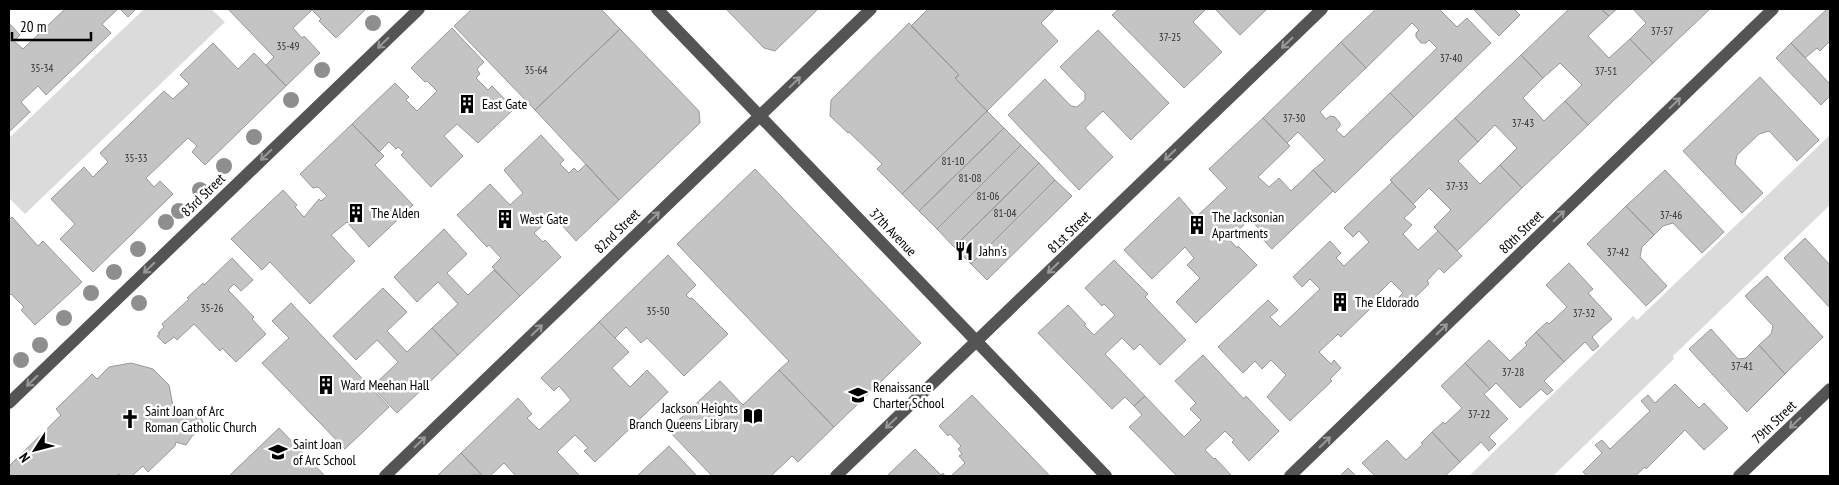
<svg xmlns="http://www.w3.org/2000/svg" width="1839" height="485" viewBox="0 0 1839 485" font-family="'PT Sans Narrow',sans-serif">
  <style>
    .green { fill: #dbdbdb }
    .building { fill: #c4c4c4; stroke: #989898 }
    .lines { fill: none; stroke-linecap: round; stroke-linejoin: round }
    .minor { stroke: #545454; stroke-width: 12 }
    .tree { fill: #8e8e8e }
    .oneway { stroke: #989898 }
    .labels { text-anchor: middle; dominant-baseline: central; stroke-width: 5; stroke-linejoin: round; paint-order: stroke }
    .number-label { font-size: 11px; fill: #313131 }
    .poi-label { font-size: 14px; fill: #000; stroke: #fff; text-anchor: start }
    .street-label { font-size: 14px; fill: #000; stroke: #fff }
  </style>
  <rect width="100%" height="100%" fill="#fff"/>
  <!-- green -->
  <path class="green" d="M144 9H211L225 22 25 214 9 198V138Z
    M1830 135V205L1673 356 1674 359 1553 476H1469L1633 316 1637 320Z"/>
  <!-- building -->
  <path class="building" d="M65 9H118L102 24 111 33 46 95 38 86 21 102 30 112 9 132V23L20 35 14 41 23 49Z
    M120 9H136L128 17Z
    M228 9H366L336 38 319 21 321 19 312 10 293 28 302 38 304 36 320 53 286 86 266 65 274 57Z
    M472 9H601L620 29 535 110 454 26Z
    M726 9H818L775 51 764 48Z
    M928 9H1055L1041 23 1058 41 987 111 955 78 959 75 911 26Z
    M1119 9H1206L1193 22 1222 52 1184 88 1112 15Z
    M1215 9H1267L1240 35Z
    M1376 9H1439L1457 27 1467 18 1491 43 1414 117 1390 93 1437 48 1429 40 1426 43H1421L1416 37V33L1419 30 1412 23 1366 68 1341 42Z
    M1473 9H1514L1520 15 1499 36Z
    M1569 9H1601L1609 16 1588 36 1609 58 1630 39 1653 63 1588 125 1565 101 1582 85 1560 63 1543 78 1521 55Z
    M1601 9H1617L1609 16Z
    M1633 9H1710L1653 63 1630 39 1646 23Z
    M1827 9H1830V41L1820 51 1817 48 1805 58 1791 43Z
    M909 23 959 75 955 78 987 111 902 194 877 169 882 164 849 132 848 133 830 116 831 100Z
    M452 28 484 62 477 69 480 74 476 78 488 90 492 86 514 109 478 143 457 124 444 136 463 156 431 187 401 155 404 152 398 147 396 149 389 142 379 152 352 124 395 83 409 97 406 100 417 111 437 91 427 81 425 82 411 68Z
    M620 29 699 111 700 123 619 200 535 110Z
    M1098 30 1169 103 1131 140 1103 111 1085 128 1113 157 1079 190 1008 115 1045 79 1071 106 1077 107 1085 100V93L1060 67Z
    M1341 42 1366 68 1320 112 1326 119 1330 116 1335 117 1340 123V126L1336 130 1344 137 1390 93 1414 117 1335 193 1313 170 1325 160 1298 132 1287 143 1263 118Z
    M213 43 238 69 254 53 286 86 205 165 192 152 197 146 188 138 146 178 154 187 160 181 173 194 93 272 60 239 75 224 51 199 84 167 93 177 108 162 100 153 164 91 173 99 189 84 180 75Z
    M1791 43 1830 84V96L1821 105 1776 58Z
    M1521 55 1543 78 1523 98 1544 121 1565 101 1588 125 1522 188 1500 165 1517 148 1495 125 1478 142 1455 118Z
    M1760 77 1819 140 1797 161 1769 131 1759 134 1737 155 1735 164 1763 193 1742 213 1683 151Z
    M987 111 1004 128 919 211 902 194Z
    M1263 118 1290 146 1258 177 1269 187 1279 178 1291 191 1313 170 1333 191 1272 249 1258 234 1261 231 1250 219 1229 239 1237 248 1238 246 1257 265 1196 323 1176 302 1200 278 1187 265 1194 258 1185 247 1152 279 1124 250 1179 197 1196 217 1227 188 1209 169Z
    M1455 118 1478 142 1458 161 1480 184 1500 165 1522 188 1457 251 1434 227 1451 210 1429 188 1413 204 1390 180Z
    M352 124 384 156 375 165 413 205 369 247 347 222 331 235 355 261 310 304 270 262 262 270 231 239 283 190 297 205 295 207 304 217 319 199 321 201 327 196 318 187 313 188 300 174Z
    M1004 128 1021 145 937 229 919 211Z
    M541 135 564 160 560 164 569 173 574 168 578 172 586 164 619 200 576 241 562 225 564 223 555 214 534 233 543 242 545 240 561 257 520 296 492 267 501 258 489 245 487 247 457 215 490 184 510 205 523 193 504 170Z
    M1021 145 1039 163 954 247 937 229Z
    M1039 163 1055 180 971 264 954 247Z
    M755 169 921 343 834 427 779 370 789 361 677 244Z
    M1665 170 1724 232 1702 253 1673 223 1663 226 1654 235 1626 206Z
    M1055 180 1072 196 987 280 971 264Z
    M1392 182 1416 207 1404 218 1412 225 1403 234 1418 250 1438 231 1462 256 1444 273 1439 268 1427 281 1429 284 1404 308 1396 300 1403 293 1391 281 1372 300 1375 304 1341 337 1338 334 1319 352 1331 364 1334 360 1341 368 1330 379 1332 381 1290 421 1267 397 1286 375 1271 360 1262 369 1255 361 1243 373 1218 347 1268 300 1278 310 1270 317 1280 327 1320 289 1310 279 1302 287 1293 277 1330 241 1341 253 1336 258 1344 266 1369 242 1359 231 1353 237 1344 228Z
    M1626 206 1654 235 1642 247 1640 257 1667 286 1646 306 1587 244Z
    M12 217 38 246 43 241 82 282 35 325 21 310 24 307 11 294 9 296V220Z
    M444 229 467 254 447 273 468 295 494 270 520 296 458 355 432 328 458 304 438 282 417 302 394 277Z
    M1805 238 1830 265V308L1784 258Z
    M668 255 696 285 686 295 690 299 692 298 728 334 684 376 647 338 641 343 626 327 615 338 599 322Z
    M232 258 253 280 241 291 234 284 228 290 254 317 252 319 266 334 236 362 222 348 220 351 194 324 177 340 174 337 165 344 157 336 160 334 158 333 164 327 162 324 189 299 187 298 203 283 204 285Z
    M1114 260 1148 294 1145 297 1186 340 1160 365 1140 344 1134 350 1122 338 1105 354 1145 396 1134 406 1125 397 1112 409 1038 333 1068 305 1086 324 1084 325 1094 335 1115 315 1104 304 1102 306 1085 288Z
    M1569 263 1593 289 1588 293 1612 319 1592 337 1599 346 1593 351 1585 342 1564 362 1536 332 1547 322 1549 324 1567 307 1546 285Z
    M1767 276 1823 337 1785 374 1759 345 1771 334 1773 326 1745 296Z
    M383 288 407 312 387 331 407 352 432 328 458 355 397 413 372 387 398 362 377 340 356 360 333 336Z
    M291 303 389 407 345 449 262 363 289 338 272 321Z
    M599 322 629 352 612 368 630 387 647 370 668 392 595 462 584 451 588 448 575 435 557 452 580 476H516L504 463 490 476H483L461 453 518 398 532 414 527 418 539 430 571 400 559 386 554 391 541 378Z
    M1711 329 1738 359 1746 358 1759 345 1785 374 1747 412 1689 349Z
    M1536 332 1564 362 1544 381 1553 390 1547 395 1541 389 1520 408 1496 383 1490 389 1465 363 1489 340 1510 361 1527 345 1525 343Z
    M1203 355 1244 399 1246 396 1279 431 1249 461 1232 442 1234 440 1225 431 1205 450 1214 459 1215 458 1232 476H1177L1129 427 1142 415 1134 406 1145 396 1184 437 1201 420 1190 409 1196 403 1175 381Z
    M131 363 153 369 169 385 173 406 199 413 203 422 200 430 192 436 186 445 176 442 175 446 148 472 143 466 132 476H121L119 474 116 476H9V466L61 415 56 409 92 374 97 379 109 367Z
    M1465 363 1490 389 1484 394 1508 419 1489 437 1496 444 1489 451 1481 442 1460 462 1432 432 1443 422 1445 424 1462 408 1441 386Z
    M779 370 834 427 798 462 792 456 771 476H712L668 430 720 381 743 405Z
    M1675 384 1699 408 1704 403 1728 428 1704 450 1685 430 1646 469 1645 467 1635 476H1587L1583 472 1602 453 1595 445 1602 440 1610 449 1650 411 1641 401 1648 395 1655 403Z
    M972 395 1050 476H951L965 463 959 456 962 454 958 449 961 446 950 434 948 436 939 426Z
    M279 428 325 476H229Z
    M1432 432 1460 462 1445 476H1375L1362 463 1387 440 1406 460 1423 444 1421 443Z
    M669 446 697 476H637Z
    M915 449 941 475 943 473 945 476H887Z
    M461 453 482 475 437 476Z
    M1348 468 1356 476H1340Z"/>
  <g class="lines">
    <!-- minor -->
    <path class="minor" d="M657 9 1106 476
      M9 403 419 9
      M385 476 871 9
      M836 476 1322 9
      M1290 476 1773 9
      M1739 476 1830 389"/>
  </g>
  <!-- trees -->
  <g class="tree">
    <circle cx="373" cy="23" r="8"/>
    <circle cx="322" cy="70" r="8"/>
    <circle cx="291" cy="100" r="8"/>
    <circle cx="254" cy="137" r="8"/>
    <circle cx="224" cy="166" r="8"/>
    <circle cx="200" cy="190" r="8"/>
    <circle cx="179" cy="211" r="8"/>
    <circle cx="166" cy="222" r="8"/>
    <circle cx="138" cy="249" r="8"/>
    <circle cx="114" cy="272" r="8"/>
    <circle cx="91" cy="293" r="8"/>
    <circle cx="139" cy="303" r="8"/>
    <circle cx="64" cy="318" r="8"/>
    <circle cx="40" cy="345" r="8"/>
    <circle cx="21" cy="360" r="8"/>
  </g>
  <!-- one-way arrows -->
  <defs><path id="oneway-shaft" d="M-6 0H5M1.5-3L5.5 0L1.5 3" fill="none" stroke-width="1.6" stroke-linecap="round" stroke-linejoin="round" transform="scale(1.25)"/></defs>
  <g class="oneway">
    <use href="#oneway-shaft" transform="translate(383 43) rotate(136)"/>
    <use href="#oneway-shaft" transform="translate(1287 43) rotate(136)"/>
    <use href="#oneway-shaft" transform="translate(795 82) rotate(-44)"/>
    <use href="#oneway-shaft" transform="translate(1675 103) rotate(-44)"/>
    <use href="#oneway-shaft" transform="translate(266 155) rotate(136)"/>
    <use href="#oneway-shaft" transform="translate(1170 155) rotate(136)"/>
    <use href="#oneway-shaft" transform="translate(1559 216) rotate(-44)"/>
    <use href="#oneway-shaft" transform="translate(654 217) rotate(-44)"/>
    <use href="#oneway-shaft" transform="translate(149 268) rotate(136)"/>
    <use href="#oneway-shaft" transform="translate(1053 268) rotate(136)"/>
    <use href="#oneway-shaft" transform="translate(1442 329) rotate(-44)"/>
    <use href="#oneway-shaft" transform="translate(537 330) rotate(-44)"/>
    <use href="#oneway-shaft" transform="translate(32 381) rotate(136)"/>
    <use href="#oneway-shaft" transform="translate(891 423) rotate(136)"/>
    <use href="#oneway-shaft" transform="translate(1795 423) rotate(136)"/>
    <use href="#oneway-shaft" transform="translate(420 442) rotate(-44)"/>
    <use href="#oneway-shaft" transform="translate(1325 442) rotate(-44)"/>
  </g>
  <!-- icons -->
  <defs>
    <g id="building-bare" transform="scale(1.5)"><path d="M-4-6H4V6H1V3H-1V6H-4ZM-2.5-4.3h1.7v1.8h-1.7ZM.8-4.3h1.7v1.8H.8ZM-2.5-1h1.7V.8h-1.7ZM.8-1h1.7V.8H.8Z" fill="#000" stroke="#fff" stroke-width="2.5" paint-order="stroke"/></g>
    <g id="restaurant-bare" transform="scale(1.5)"><path d="M-5-6h1v4h1v-4h1v4h1v-4h1v5L-1.5 .5V6h-2V.5L-5-1ZM5-6V6H3V1.5H1.5Q1.5-4 5-6Z" fill="#000" stroke="#fff" stroke-width="2.5" paint-order="stroke"/></g>
    <g id="school-bare" transform="scale(1.5)"><path d="M0-5L7-2L0 1L-7-2ZM-4 1L0 2.5L4 1V4Q0 6-4 4Z" fill="#000" stroke="#fff" stroke-width="2.5" paint-order="stroke"/></g>
    <g id="library-bare" transform="scale(1.5)"><path d="M-6-4Q-3-5.5-.7-3.5V5Q-3 3-6 4ZM6-4Q3-5.5 .7-3.5V5Q3 3 6 4Z" fill="#000" stroke="#fff" stroke-width="2.5" paint-order="stroke"/></g>
    <g id="church-bare" transform="scale(1.5)"><path d="M-1.2-6h2.4v3.5h3.3v2.4h-3.3V6h-2.4V-.1h-3.3v-2.4h3.3Z" fill="#000" stroke="#fff" stroke-width="2.5" paint-order="stroke"/></g>
  </defs>
  <g fill-rule="evenodd">
    <use href="#building-bare" x="467" y="104"/>
    <use href="#building-bare" x="356" y="213"/>
    <use href="#building-bare" x="505" y="219"/>
    <use href="#building-bare" x="1197" y="225"/>
    <use href="#restaurant-bare" x="964" y="251"/>
    <use href="#building-bare" x="1340" y="302"/>
    <use href="#building-bare" x="326" y="385"/>
    <use href="#school-bare" x="858" y="395"/>
    <use href="#library-bare" x="753" y="416"/>
    <use href="#church-bare" x="130" y="419"/>
    <use href="#school-bare" x="278" y="452"/>
  </g>
  <g class="labels">
    <!-- number labels -->
    <g class="number-label">
      <text x="1662" y="31">37-57</text>
      <text x="1170" y="37">37-25</text>
      <text x="288" y="46">35-49</text>
      <text x="1451" y="58">37-40</text>
      <text x="42" y="68">35-34</text>
      <text x="536" y="70">35-64</text>
      <text x="1606" y="71">37-51</text>
      <text x="1294" y="118">37-30</text>
      <text x="1523" y="123">37-43</text>
      <text x="136" y="158">35-33</text>
      <text x="953" y="161">81-10</text>
      <text x="970" y="178">81-08</text>
      <text x="1457" y="186">37-33</text>
      <text x="988" y="196">81-06</text>
      <text x="1005" y="213">81-04</text>
      <text x="1671" y="215">37-46</text>
      <text x="1618" y="252">37-42</text>
      <text x="212" y="308">35-26</text>
      <text x="658" y="311">35-50</text>
      <text x="1584" y="313">37-32</text>
      <text x="1742" y="366">37-41</text>
      <text x="1513" y="372">37-28</text>
      <text x="1479" y="414">37-22</text>
    </g>
    <!-- poi labels -->
    <g class="poi-label">
      <text x="482" y="104">East Gate</text>
      <text x="371" y="213">The Alden</text>
      <text x="1212" y="217">The Jacksonian<tspan x="1212" dy="16">Apartments</tspan></text>
      <text x="520" y="219">West Gate</text>
      <text x="979" y="251">Jahn's</text>
      <text x="1355" y="302">The Eldorado</text>
      <text x="341" y="385">Ward Meehan Hall</text>
      <text x="873" y="387">Renaissance<tspan x="873" dy="16">Charter School</tspan></text>
      <text x="738" y="408" text-anchor="end">Jackson Heights<tspan x="738" dy="16">Branch Queens Library</tspan></text>
      <text x="145" y="411">Saint Joan of Arc<tspan x="145" dy="16">Roman Catholic Church</tspan></text>
      <text x="293" y="444">Saint Joan<tspan x="293" dy="16">of Arc School</tspan></text>
    </g>
    <!-- street labels -->
    <g class="street-label">
      <text transform="translate(203 195) rotate(-44)">83rd Street</text>
      <text transform="translate(617 231) rotate(-44)">82nd Street</text>
      <text transform="translate(893 232) rotate(46)">37th Avenue</text>
      <text transform="translate(1069 232) rotate(-44)">81st Street</text>
      <text transform="translate(1521 232) rotate(-44)">80th Street</text>
      <text transform="translate(1774 422) rotate(-44)">79th Street</text>
    </g>
  </g>
  <!-- border -->
  <rect width="1839" height="485" fill="none" stroke="#000000" stroke-width="20"/>
  <!-- north arrow -->
  <g transform="translate(35 450) rotate(234)" stroke="#ffffff" stroke-width="4" paint-order="stroke">
  <path d="M0-4L9 19L0 12L-9 19Z" fill="#000000"/>
  <text y="-8" font-size="14" font-weight="bold" text-anchor="middle" fill="#000000">N</text>
  </g>
  <!-- scale -->
  <path d="M12 32v8h79v-8" fill="none" stroke="#000000" stroke-width="2.5"/>
  <text x="20" y="32" font-size="15" fill="#000000" stroke="#ffffff" stroke-width="4" paint-order="stroke">20 m</text>
</svg>
